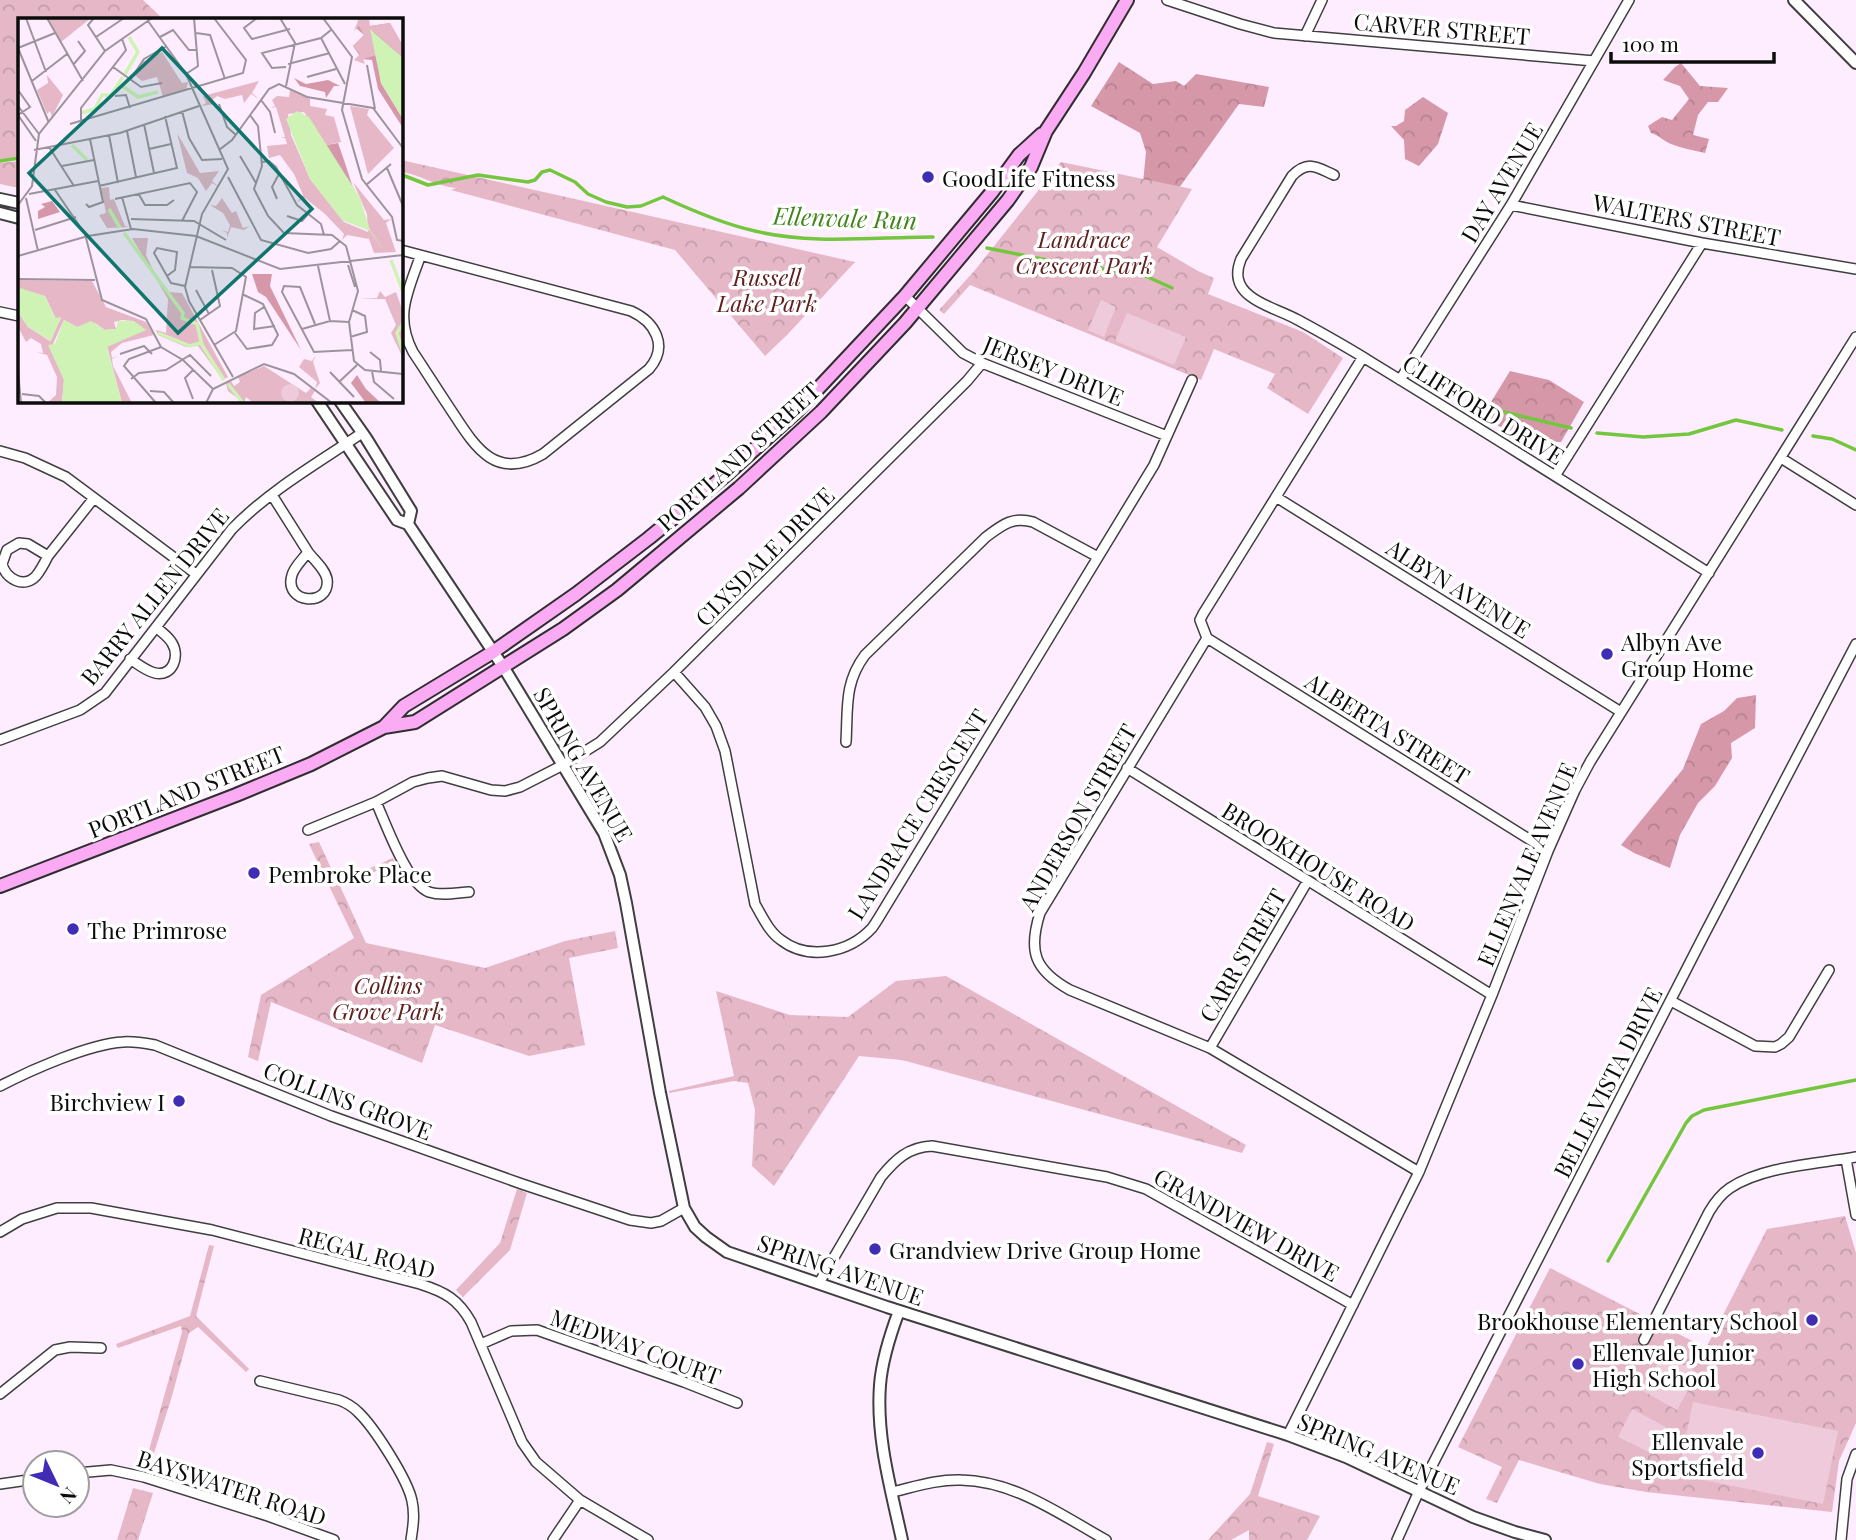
<svg xmlns="http://www.w3.org/2000/svg" width="1856" height="1540" viewBox="0 0 1856 1540" font-family="'Playfair Display',serif">
  <style>
    .forest { fill: url(#forest-crowns) }
    .park { fill: url(#park-crowns) }
    .pitch { fill: #eecada }
    .lines { fill: none; stroke-linecap: round; stroke-linejoin: round }
    .stream { stroke: #74c63f; stroke-width: 3.5 }
    .minor-casing { stroke: #3f3f3f; stroke-width: 12 }
    .tertiary-casing { stroke: #3f3f3f; stroke-width: 14 }
    .secondary-casing { stroke: #2e2e2e; stroke-width: 16 }
    .minor { stroke: #fff; stroke-width: 9 }
    .tertiary { stroke: #fff; stroke-width: 10 }
    .secondary { stroke: #fbabf3; stroke-width: 12 }
    .poi-dot { fill: #412cb5; stroke: #fff; stroke-width: 2.5 }
    .labels { text-anchor: middle; dominant-baseline: central; stroke-width: 7; stroke-linejoin: round; paint-order: stroke }
    .street-label { font-size: 23px; fill: #0c0c0c; stroke: #fff }
    .poi-label { font-size: 23px; fill: #0c0c0c; stroke: #fff; text-anchor: start }
    .park-label { font-size: 23px; font-style: italic; fill: #612020; stroke: #fff }
    .water-label { font-size: 24px; font-style: italic; fill: #40841a; stroke: #fff }
    .inset-river { fill: none; stroke: #cef3b4; stroke-width: 3.5 }
    .inset-road { fill: none; stroke: #9d939d; stroke-width: 2 }
    .view { fill: #0f766e; fill-opacity: 0.15; stroke: #0f766e; stroke-width: 3.5 }
    .inset-edge { fill: none; stroke: #0c0c0c; stroke-width: 3.5 }
  </style>
  <defs>
    <pattern id="forest-crowns" width="20" height="18" patternUnits="userSpaceOnUse" patternTransform="scale(1.75)"><rect width="20" height="18" fill="#d698a8"/><path d="M2 6a3 3 0 1 1 6 0M12 15a3 3 0 1 1 6 0" fill="none" stroke="#b6828f"/></pattern>
    <pattern id="park-crowns" width="20" height="18" patternUnits="userSpaceOnUse" patternTransform="scale(1.75)"><rect width="20" height="18" fill="#e6b8c7"/><path d="M2 6a3 3 0 1 1 6 0M12 15a3 3 0 1 1 6 0" fill="none" stroke="#c49daa"/></pattern>
  </defs>
  <rect width="100%" height="100%" fill="#feedfe"/>
  <!-- forest -->
  <path class="forest" d="M1119 62 1153 84 1176 81 1184 86 1196 74 1269 87 1264 107 1239 104 1149 230 1143 183 1146 152 1140 133 1091 106Z
    M1681 63 1700 86 1728 88 1718 102H1708L1698 115 1693 135 1709 139 1705 153C1693 150 1681 148 1671 144 1663 141 1659 135 1651 133L1648 126 1662 117 1672 120 1689 99 1680 86 1663 80 1675 67Z
    M1423 97 1448 113 1438 144 1419 166 1405 159 1404 140 1391 126H1396L1404 121 1405 110Z
    M1510 371 1549 380 1584 402 1561 442H1547L1531 449 1483 415Z
    M1756 695 1755 728 1731 743 1732 758 1715 786 1698 803 1680 835 1670 868 1634 853 1621 845 1683 769 1701 724 1724 711 1737 698Z"/>
  <!-- park -->
  <path class="park" d="M0 0H143L163 19H19V156L0 160Z
    M401 160 855 262 787 335 765 356 675 250 451 190 456 188C437 187 420 174 401 172Z
    M19 161V188L0 184V163Z
    M1061 162 1192 189 1157 247 1198 271 1214 278 1208 294 1303 332 1343 358 1308 414 1267 388 1275 374 1214 349 1201 380 970 285 944 314 939 310 975 270Z
    M319 842 337 881 343 880 393 858 395 863 340 886 366 943 485 968 565 941 615 931 618 948 569 958 585 1045 529 1056 435 1025 422 1063 271 1002 258 1061 248 1057 261 995 354 938 309 844Z
    M946 976 1246 1145 1242 1153 902 1060 859 1056 774 1186 752 1166 755 1110 748 1083 734 1081 669 1093V1091L734 1076 716 991 790 1015 848 1017 896 981Z
    M517 1189 527 1193 510 1250 463 1297 456 1290 500 1243Z
    M1845 1216 1856 1253V1423L1839 1461 1832 1512 1646 1492 1600 1484 1519 1460 1497 1503 1486 1499 1502 1467 1458 1447 1550 1268 1706 1348 1767 1229Z
    M209 1245 214 1246 196 1316 249 1369 246 1372 198 1327 189 1333 172 1396 149 1469 144 1468 182 1332 181 1326 118 1348 116 1344 190 1316Z
    M1267 1442 1274 1444 1258 1496 1320 1516 1307 1540H1249V1530L1231 1540H1208L1250 1494Z
    M133 1488 153 1493 138 1540H117Z"/>
  <!-- pitch -->
  <path class="pitch" d="M1101 300 1116 307 1104 337 1088 330Z
    M1127 313 1186 337 1174 365 1115 341Z
    M1663 1353 1698 1373 1677 1410 1643 1391Z
    M1693 1402 1838 1431 1823 1504 1678 1475Z
    M1632 1409 1666 1427 1653 1454 1618 1437Z"/>
  <g class="lines">
    <!-- stream -->
    <path class="stream" d="M0 161 19 158
      M401 176H405L428 185 478 175 528 182 535 180 542 172 550 170 575 182 588 194 606 202 627 207 641 206 663 197C693 211 723 224 755 231 812 245 875 237 933 237
      M987 248 1077 266 1097 267 1112 272 1123 269 1139 273 1172 288
      M1496 410 1571 428
      M1597 433 1643 437 1689 434 1736 420 1782 430
      M1813 436 1832 439 1856 450
      M1608 1261 1686 1123 1692 1116 1704 1110 1856 1080"/>
    <!-- minor casing -->
    <g class="minor-casing">
      <path id="minor" d="M1167 0 1240 24 1274 33 1594 61
        M1305 36 1322 0
        M1334 175C1316 167 1308 160 1292 176L1241 259C1235 274 1237 286 1250 296 1264 307 1282 311 1298 320 1322 333 1347 347 1371 362 1484 431 1597 502 1709 573
        M1511 205 1702 243 1856 269
        M401 250 631 311C655 322 669 346 649 369L543 454C493 483 473 443 449 407 437 389 425 370 413 352 394 316 408 292 420 257
        M905 296 963 353 982 363 1167 436
        M0 312 19 316
        M1363 357 1203 614 1200 620 1207 638 1040 913C1028 951 1034 970 1070 990L1210 1048 1419 1172
        M1400 380 1511 205 1629 0
        M0 451 25 458 66 477 196 574
        M1781 458 1856 505
        M1555 476 1702 243
        M272 495 308 552
        M1276 497 1621 712
        M19 543 28 544 48 556C45 562 41 570 36 576 24 589 6 579 2 564L7 550Z
        M308 552C314 560 325 569 327 579 331 608 283 604 292 575 294 567 303 559 308 552Z
        M48 556 94 498
        M1207 638 1548 851
        M130 659C138 664 146 671 155 673 173 677 180 656 172 643 168 636 161 632 156 627
        M674 672 705 707 716 726 725 751 755 904C762 916 769 932 781 940 808 961 849 953 872 928 875 924 878 919 881 914L1154 465 1192 380
        M0 740 80 710 105 693 232 529C270 490 318 463 362 433
        M846 742C848 708 844 683 865 655L986 537C1002 525 1013 516 1033 522L1098 557
        M1127 768 1492 995
        M376 802C386 824 407 884 429 892 441 896 456 893 469 892
        M308 830 376 802 413 782 428 778 442 776 491 790 505 791 520 787 563 765 600 742 674 672 967 381 982 363
        M1671 1001 1755 1046 1775 1047 1781 1044 1789 1037 1829 970
        M1210 1048 1307 882
        M0 1086C31 1070 89 1044 123 1042 133 1041 144 1043 155 1045L331 1116 522 1184 630 1220 651 1223 661 1221 684 1208
        M1846 1159 1856 1215
        M0 1232 22 1219 57 1208H91L212 1230 420 1284C445 1292 458 1299 471 1322L522 1442 536 1462 580 1500 648 1540
        M819 1283 881 1177C895 1160 908 1147 932 1146L1107 1177 1146 1189 1353 1305
        M1644 1340 1709 1212C1715 1202 1721 1194 1730 1188 1763 1166 1817 1164 1856 1157
        M481 1344 511 1331 537 1330 684 1382 737 1403
        M260 1381 339 1400C347 1403 352 1406 358 1412 374 1427 408 1480 412 1501 415 1514 413 1527 411 1540
        M0 1394 55 1350 70 1347 101 1348
        M1288 1435 1419 1172 1492 995 1548 851 1575 790 1590 762 1856 337
        M77 1473 111 1470 144 1477 268 1516 334 1540
        M0 1484 35 1479
        M892 1492C914 1487 938 1479 961 1480 1015 1481 1061 1515 1106 1540
        M553 1540 580 1500
        M1397 1540 1419 1491 1704 935 1856 644
        M1841 1540 1847 1479 1856 1454"/>
    </g>
    <!-- tertiary casing -->
    <g class="tertiary-casing">
      <path id="tertiary" d="M1794 0 1856 63
        M0 199 19 203
        M0 213 19 218
        M317 401 397 520 408 524 504 668 604 833 620 875 626 903 660 1093 684 1208 695 1227 706 1237 727 1252 887 1307 1288 1435 1346 1457 1473 1517 1515 1532 1545 1540
        M340 401 366 438 411 511 408 524
        M899 1311C890 1335 882 1359 880 1385 876 1438 891 1489 902 1540"/>
    </g>
    <!-- secondary casing -->
    <g class="secondary-casing">
      <path id="secondary" d="M384 727 404 706 493 652 576 594 649 538 727 474 797 411 905 296 992 192 1019 155 1042 134
        M0 886 236 795 311 764 384 727 415 722 563 629 617 590 739 488 821 412 905 323 1008 200 1031 167 1046 131 1084 73 1127 0"/>
    </g>
    <!-- minor -->
    <use href="#minor" class="minor"/>
    <!-- tertiary -->
    <use href="#tertiary" class="tertiary"/>
    <!-- secondary -->
    <use href="#secondary" class="secondary"/>
  </g>
  <!-- markers -->
  <g class="poi-dot">
    <circle cx="928" cy="177" r="7"/>
    <circle cx="1607" cy="654" r="7"/>
    <circle cx="254" cy="873" r="7"/>
    <circle cx="73" cy="929" r="7"/>
    <circle cx="179" cy="1101" r="7"/>
    <circle cx="875" cy="1249" r="7"/>
    <circle cx="1812" cy="1320" r="7"/>
    <circle cx="1578" cy="1364" r="7"/>
    <circle cx="1758" cy="1453" r="7"/>
  </g>
  <g class="labels">
    <!-- street labels -->
    <g class="street-label">
      <text transform="translate(1442 28) rotate(5)">CARVER STREET</text>
      <text transform="translate(1501 182) rotate(-59)">DAY AVENUE</text>
      <text transform="translate(1687 219) rotate(11)">WALTERS STREET</text>
      <text transform="translate(1054 370) rotate(22)">JERSEY DRIVE</text>
      <text transform="translate(1484 409) rotate(32)">CLIFFORD DRIVE</text>
      <text transform="translate(738 456) rotate(-42)">PORTLAND STREET</text>
      <text transform="translate(764 556) rotate(-45)">CLYSDALE DRIVE</text>
      <text transform="translate(1459 588) rotate(32)">ALBYN AVENUE</text>
      <text transform="translate(154 596) rotate(-51)">BARRY ALLEN DRIVE</text>
      <text transform="translate(1388 728) rotate(32)">ALBERTA STREET</text>
      <text transform="translate(584 764) rotate(60)">SPRING AVENUE</text>
      <text transform="translate(186 791) rotate(-22)">PORTLAND STREET</text>
      <text transform="translate(917 814) rotate(-58)">LANDRACE CRESCENT</text>
      <text transform="translate(1077 817) rotate(-60)">ANDERSON STREET</text>
      <text transform="translate(1526 864) rotate(-67)">ELLENVALE AVENUE</text>
      <text transform="translate(1319 866) rotate(32)">BROOKHOUSE ROAD</text>
      <text transform="translate(1242 955) rotate(-60)">CARR STREET</text>
      <text transform="translate(1607 1082) rotate(-63)">BELLE VISTA DRIVE</text>
      <text transform="translate(348 1100) rotate(21)">COLLINS GROVE</text>
      <text transform="translate(1247 1224) rotate(29)">GRANDVIEW DRIVE</text>
      <text transform="translate(367 1252) rotate(15)">REGAL ROAD</text>
      <text transform="translate(841 1269) rotate(19)">SPRING AVENUE</text>
      <text transform="translate(636 1346) rotate(20)">MEDWAY COURT</text>
      <text transform="translate(1379 1453) rotate(23)">SPRING AVENUE</text>
      <text transform="translate(232 1487) rotate(18)">BAYSWATER ROAD</text>
    </g>
    <!-- poi labels -->
    <g class="poi-label">
      <text x="942" y="177">GoodLife Fitness</text>
      <text x="1621" y="641">Albyn Ave<tspan x="1621" dy="26">Group Home</tspan></text>
      <text x="268" y="873">Pembroke Place</text>
      <text x="87" y="929">The Primrose</text>
      <text x="165" y="1101" text-anchor="end">Birchview I</text>
      <text x="889" y="1249">Grandview Drive Group Home</text>
      <text x="1798" y="1320" text-anchor="end">Brookhouse Elementary School</text>
      <text x="1592" y="1351">Ellenvale Junior<tspan x="1592" dy="26">High School</tspan></text>
      <text x="1744" y="1440" text-anchor="end">Ellenvale<tspan x="1744" dy="26">Sportsfield</tspan></text>
    </g>
    <!-- park labels -->
    <g class="park-label">
      <text x="1084" y="238">Landrace<tspan x="1084" dy="26">Crescent Park</tspan></text>
      <text x="767" y="276">Russell<tspan x="767" dy="26">Lake Park</tspan></text>
      <text x="388" y="984">Collins<tspan x="388" dy="26">Grove Park</tspan></text>
    </g>
    <!-- water labels -->
    <g class="water-label">
      <text transform="translate(845 217) rotate(2)">Ellenvale Run</text>
    </g>
  </g>
  <!-- overview -->
  <g transform="translate(18 18)">
    <rect width="385" height="385" fill="#feedfe"/>
    <path d="M341 1 352 8 372 5 385 28V40L378 34 359 37 363 65 385 101V110L360 71 354 42 344 41 335 28 346 17 338 10ZM276 60 288 66 310 62 322 68H316L308 80 307 74 282 68ZM320 125 327 145 335 170 308 127ZM34 183 42 194 20 201V193L27 189 23 186ZM234 256H254L252 268 283 332 248 279 240 274ZM339 357 348 371 363 385H348L333 365Z" fill="#d698a8"/>
    <path d="M30 0H73L43 24ZM341 0 351 1 352 8 372 5 385 28V40L355 13 359 37 345 41 347 46 336 42 342 36 335 28 346 17 341 8 336 13ZM144 34 164 65 170 64 168 72 145 79 139 59 124 63 117 57 124 44ZM29 57 45 77 34 99 32 93 29 96 19 72 30 65ZM241 63 234 75 241 81 233 76 226 85 224 77 207 81 199 78 193 83 197 86 183 88 188 85 185 78ZM272 72 292 81V88L309 91 307 97 316 99 323 124 308 127 286 94 270 96 273 117 292 161 326 204 350 214 349 196 335 164 366 202 373 201 368 205 378 234 356 235 351 221 329 217 324 222 326 216 307 196 287 180 279 184 285 177 276 156 262 137 251 140 249 128 269 126 267 120H262L267 119 258 89 252 90 257 88 254 82 259 78 271 79ZM332 88 351 91 349 97 376 130 350 156ZM159 115 182 155 201 153 194 163 201 169 194 165 188 173 180 160 169 155ZM91 169 92 182 96 181 107 208 111 209 89 210 81 197 88 195 83 170ZM204 180 214 195 218 193 225 210 232 208 226 212 213 209 209 220V215L203 212 210 214 212 207 205 195 192 187 198 188ZM114 220H130L128 237 142 266 150 274 164 275 210 359 205 362 180 328 168 329 140 317 138 312 148 315 150 281ZM0 262 74 263 88 289 128 304 136 317 104 325 93 334 94 340 100 338 94 341 95 348 114 385H104L89 328 127 312 115 303 104 302 96 304 98 311 87 312 77 305 59 309 46 302 34 328 46 362 44 384 29 385 38 377 39 359 29 337 18 334 25 335 23 326 13 320 8 324 0 309V294L10 309 32 323 43 300 38 301 27 278 0 272ZM362 273 367 279 378 274 385 294V340L373 315 378 307 367 281H341L359 280ZM298 337 295 344 302 365 297 371 299 364 281 349 286 341 294 343ZM246 348 288 375 293 370 297 373 293 379 301 385H235L228 379 226 385 210 373 208 366 213 363 216 368 222 364 220 359Z" fill="#e6b8c7"/>
    <path d="M263 375a9 9 0 1 1 18 0a9 9 0 1 1-18 0Z" fill="#eecada"/>
    <path d="M352 11 385 40V101L363 65ZM279 93 291 99 342 180 352 212 355 216 366 233 352 213 324 202 292 161 268 101ZM2 270 27 278 37 300 43 299 33 323 10 309 0 294ZM46 302 59 309 73 303 87 312 98 311 100 303H116L128 312 89 329 104 385H44L46 362 30 327 37 326Z" fill="#cef3b4"/>
    <path class="inset-river" d="M107 56 120 34 111 19M103 67 120 79 140 74M63 95 77 91 84 77H93L105 59M54 127 69 142M91 191 102 210M106 215 165 295 164 300 179 306 184 327 206 362M373 242 385 274M385 305 379 315 385 334M140 315 172 328 182 325M210 366 225 385"/>
    <path class="inset-road" d="M8 0 28 54M29 0 65 63M76 0 70 7 87 33M239 0 226 10 234 21 272 11M262 0 277 25 268 68M305 0 334 39 324 92 344 161 374 199 379 222 385 223M130 3 168 56 210 151 184 196 167 269 171 283 215 359M178 15 192 17 207 61M78 19 106 0M142 19 155 12 171 32H179M303 20 327 66M0 30 31 105M0 30 37 15M270 46 312 35M55 47 67 33 60 23M349 47 357 91M95 49 123 69 144 65M268 49 254 50 244 35 303 20 313 12M168 56 180 48 176 0M289 59 318 51M112 62 126 41 149 28M14 63 49 36M0 72 12 89 0 97M97 78 108 77 112 90M243 82 252 94 257 115M201 86 209 109 218 117M0 88 21 116M164 93 171 120 184 142 204 141M0 97 18 123M232 97 240 108 244 148 236 171 250 198 266 215 314 217 328 228 340 273 331 304 336 343 347 352 385 356M63 103V90L108 32 104 21M52 106 225 55 228 42 196 0M126 106 136 155M109 113 118 159M91 117 100 165M31 129 56 168M131 131 153 126M16 132 102 115 181 88M201 132 214 122 251 71 261 66 289 79 355 90 385 130M222 138 238 165M244 144 251 143 258 149 279 187 303 206 306 217M44 148 76 142M369 150 385 188M210 159 243 222 290 235 313 231 322 223M348 167 373 146M81 168 159 150 147 98M37 172 67 216 84 282 128 301 143 329 165 342 195 371M120 175 127 187H149L156 182M11 176 80 163M104 179 113 211M8 180 20 233M97 181 172 165 179 174 164 203M259 181 254 169 262 154M68 186 71 189 85 184 72 121M0 187 14 168 21 116 87 33 134 0M269 198 284 203 290 196M113 201 176 203 208 222M17 212 58 199M0 238 70 218 115 211 178 218 262 251 385 237M330 247 337 269M300 248 312 303M171 249 214 250 228 259 218 313 196 327M149 258 136 235 139 230 159 234 157 252 149 258 153 265 167 268M0 261 77 262M178 272 191 296M246 289 237 295 236 311 257 308M182 302 202 288 194 252M297 306 282 269 266 268 264 274 296 334 334 332M284 311 312 303 331 304M217 315 229 331 254 327 260 317 245 286 224 276M332 319 349 314 347 298 334 292M352 334 362 342 363 353M102 336 126 328 134 336M175 352 167 360 175 381M0 353 3 385M354 353 356 364 376 381M312 354 336 379M113 361 121 355 148 352 172 337 193 358M321 364 339 347M132 373 146 374 156 385M4 376 21 378 28 385M138 385 106 348 111 341 143 329M188 385 195 371 246 346 276 356 314 385"/>
    <path class="view" d="M144 30 294 191 160 315 11 155Z"/>
    <rect width="385" height="385" class="inset-edge"/>
  </g>
  <!-- north arrow -->
  <g transform="translate(56 1484) rotate(133)"><circle r="33" fill="#ffffff" stroke="#9e9e9e" stroke-width="2"/>
  <path d="M0-5L12 26L0 18L-12 26Z" fill="#412cb5"/>
  <text y="-10" font-size="19" font-weight="bold" text-anchor="middle" fill="#0c0c0c">N</text>
  </g>
  <!-- scale -->
  <path d="M1611 52v10h163v-10" fill="none" stroke="#0c0c0c" stroke-width="3.5"/>
  <text x="1622" y="52" font-size="21" fill="#0c0c0c" stroke="#ffffff" stroke-width="5" paint-order="stroke">100 m</text>
</svg>
